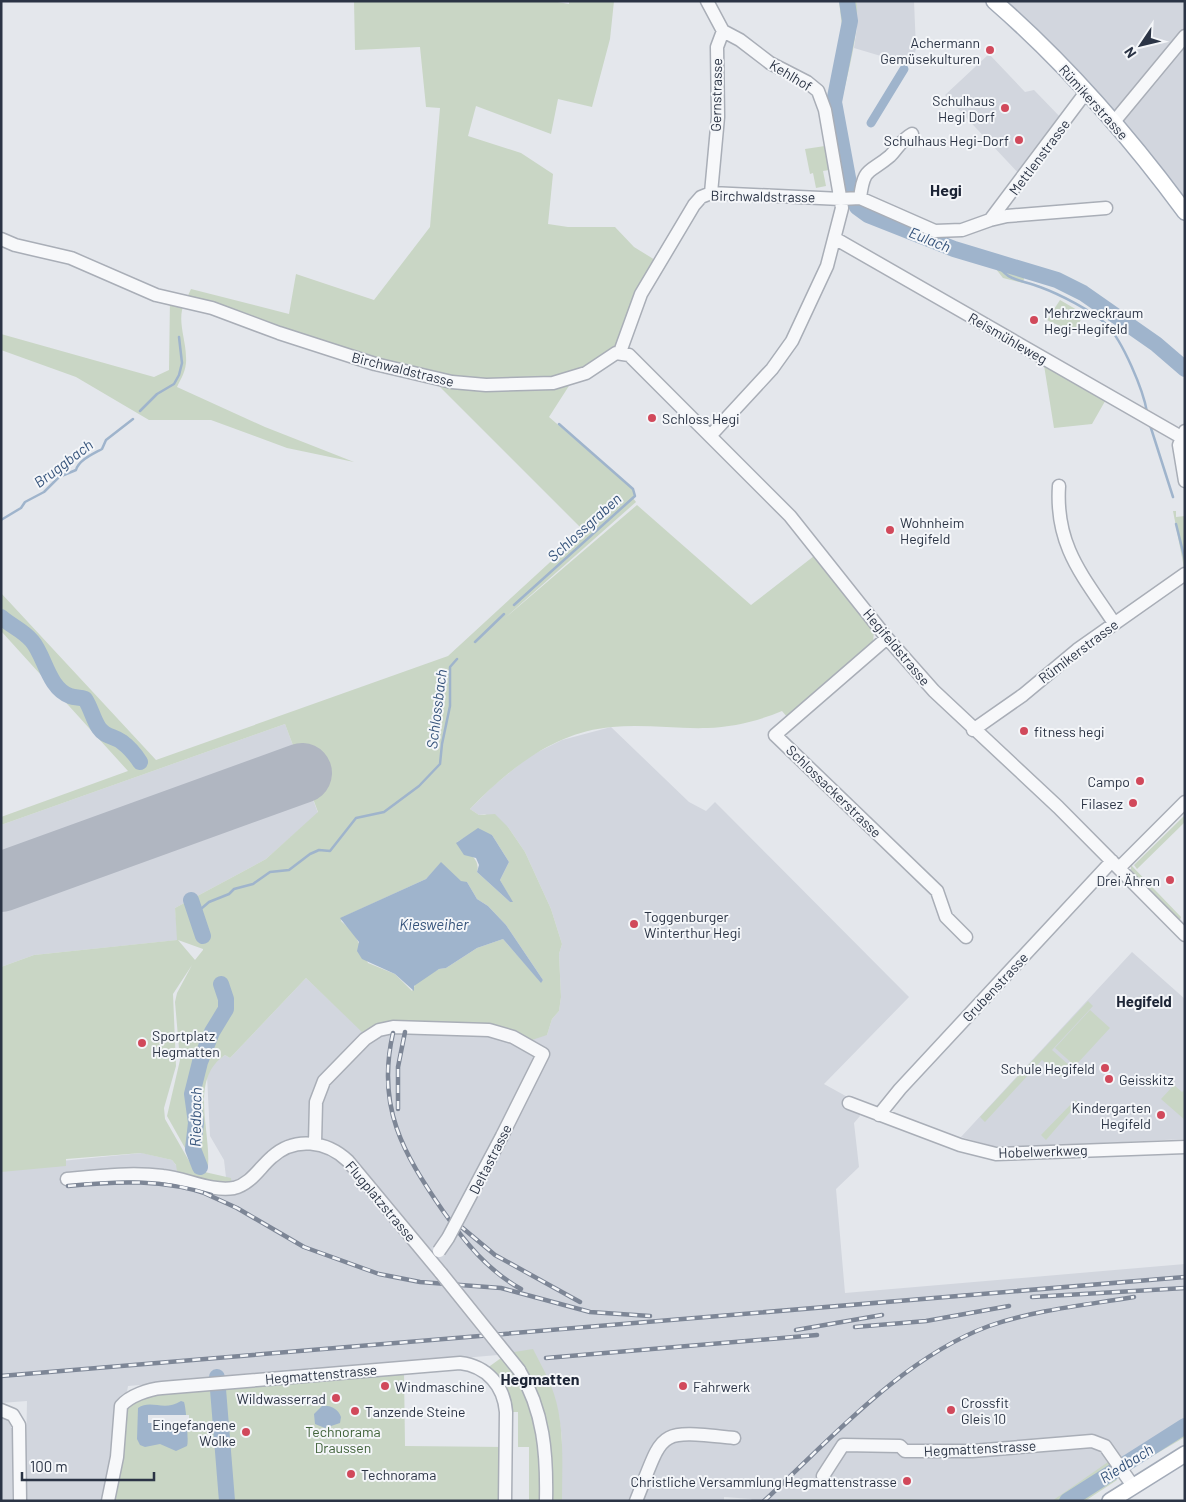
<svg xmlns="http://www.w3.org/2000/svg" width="1186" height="1502" viewBox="0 0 1186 1502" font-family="Barlow,sans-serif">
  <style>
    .built { fill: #d2d6de }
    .green { fill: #c9d6c5; fill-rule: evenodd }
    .water { fill: #9fb4cc }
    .pier { fill: #e4e7ec }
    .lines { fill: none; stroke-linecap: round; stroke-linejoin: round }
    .stream { stroke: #9fb4cc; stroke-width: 2.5 }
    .canal { stroke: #9fb4cc; stroke-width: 9 }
    .river { stroke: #9fb4cc; stroke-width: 16 }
    .runway { stroke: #b0b6c1; stroke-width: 60 }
    .minor-casing { stroke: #a9aeb7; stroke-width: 15 }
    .major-casing { stroke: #a3abb8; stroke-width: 18 }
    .minor { stroke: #f7f8fa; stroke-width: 12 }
    .major { stroke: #fff; stroke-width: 15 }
    .rail-casing { stroke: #7d8696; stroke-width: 4.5 }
    .rail { stroke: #f4f6f9; stroke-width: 2.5; stroke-dasharray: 8; stroke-linecap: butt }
    .minor-bridge-casing { stroke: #a9aeb7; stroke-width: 15; stroke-linecap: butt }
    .minor-bridge { stroke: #f7f8fa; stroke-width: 12 }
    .poi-dot { fill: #d1495b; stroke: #f4f6f9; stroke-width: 2 }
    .labels { text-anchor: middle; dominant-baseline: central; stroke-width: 4; stroke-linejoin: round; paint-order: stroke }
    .poi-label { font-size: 14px; fill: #2b3445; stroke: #f4f6f9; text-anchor: start }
    .street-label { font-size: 14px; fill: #2b3445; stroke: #f4f6f9 }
    .park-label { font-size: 14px; fill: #3f6138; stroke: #f4f6f9 }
    .water-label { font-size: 15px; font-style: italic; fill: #34527a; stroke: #f4f6f9 }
    .neighbourhood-label { font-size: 15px; font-weight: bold; fill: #1d2536; stroke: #f4f6f9 }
    .quarter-label { font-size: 16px; font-weight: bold; fill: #1d2536; stroke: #f4f6f9 }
  </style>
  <rect width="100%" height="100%" fill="#e4e7ec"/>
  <!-- built -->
  <path class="built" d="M856 1H914L916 49 911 65 854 48 857 27Z
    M994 1H1185V208L1173 196Z
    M989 54 1025 92 1034 90 1065 122 1023 178 945 95Z
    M285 724 318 813 266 859 175 908 178 940 34 955 1 967V825Z
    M611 727 689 802 706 811 715 802 909 997 824 1084 862 1105 859 1113 860 1116 854 1123 859 1167 836 1189 845 1293 1185 1264V1426L1067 1501H749L752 1499 724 1497V1501H562V1438L559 1416 534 1352 128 1386 108 1501H25L27 1401 1 1403V1167L142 1153 172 1160 191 1185 228 1195 224 1160 210 1136 207 1076 214 1063 225 1055 230 1058 306 978 363 1032 547 1035 552 1019 559 1011 561 997 559 954 562 944 551 909 525 852 508 827 485 814 479 815 470 809 493 786 530 756 562 740Z
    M1132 952 1185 999V1139L1018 1147 992 1146 961 1137Z
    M1 1417 7 1419 13 1430 12 1501H1Z"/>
  <!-- green -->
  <path class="green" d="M354 1H552L569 4V1H614L610 39 592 107 558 99 551 134 476 106 468 136 521 153 553 174 548 224 568 227H615L634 247 660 263 620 352 574 378 549 417 633 489 635 496 633 498 636 502 505 618 637 505 751 605 814 556 874 631 873 643 788 718 782 711C758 721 733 727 707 728 676 729 644 724 612 727 554 732 509 769 470 809L479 815 495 814 508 827 525 852 551 909 562 944 559 954 561 997 559 1011 552 1019 547 1035 529 1041 499 1028 364 1034 306 978 230 1058 225 1055C189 1079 211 1130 208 1166L204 1168 194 1164 167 1116 180 1060 175 1002 177 993 192 965 173 994 176 1066 164 1108 165 1119 192 1166 196 1170 231 1178 232 1188 178 1178 176 1165 172 1160 141 1153 66 1159V1166L1 1172V967L34 955 177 940 175 908 266 859 318 812 285 724 1 825V817L128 771 1 631V593L156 760 448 656 584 531 431 378 185 302C176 319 186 339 186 357 187 369 182 377 177 387L265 427 354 462 287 448 211 420H149L76 377 1 350V334L154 377 169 370 170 298 185 302 191 289 289 314 296 274 374 300 430 227 440 108 426 107 420 47 355 50ZM476 831 492 835 509 862 500 880 512 902H510L477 872C481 858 466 852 457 842ZM441 863 461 882H467L477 899 488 906 506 925 543 980 541 982 503 939 477 948 446 968 439 969 417 981 412 991 395 974 368 963 354 933 341 921 343 917 426 879ZM178 940 203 949V950L195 960Z
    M839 1H856L857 5C858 36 850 65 843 95H839L856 197 864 208 947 242 1059 278 1174 351 1185 361V377C1139 332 1086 292 1025 274L1023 283 1003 278 992 264 943 250 860 214 847 198 830 95 842 27Z
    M825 146 829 170 823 171 826 186 816 188 813 173 810 174 805 149Z
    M1060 300 1084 314 1074 332C1066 326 1057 326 1047 320Z
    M1043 359 1108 396 1092 424 1054 428Z
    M1173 511H1176V517L1185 516V573Z
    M1185 815V822L1137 869 1134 865Z
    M1131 865 1181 917 1180 920 1131 870Z
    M1088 1001 1093 1006 1052 1050 1070 1066 1060 1077 1042 1060 985 1122 980 1117Z
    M1090 1010 1110 1028 1075 1066 1055 1048Z
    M1174 1085 1182 1092 1185 1089V1120L1161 1099Z
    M1075 1100 1078 1103 1046 1140 1041 1135Z
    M533 1349C540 1363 549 1378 554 1394 565 1428 562 1465 562 1501H529V1447H518V1412H506L483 1371 508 1353Z
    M404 1371 405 1446 506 1447 505 1501H112L127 1407 152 1394Z
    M1185 1418V1437L1132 1468 1126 1459 1127 1456Z
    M1108 1462 1117 1480 1085 1501H1052Z
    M778 1499H908L935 1501H776Z"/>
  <!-- water -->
  <path class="water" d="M478 828 492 835 509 862 500 880 513 902H510L477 872 479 865 476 858 464 855 456 843Z
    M441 862 461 881 467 882 477 899 488 906 506 925 543 980 541 983 503 939 477 948 446 968 439 969 414 986V991L395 974 362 959 357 951 359 942 340 918 426 879Z
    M181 1401 184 1402C186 1407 189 1442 187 1446L176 1451 160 1444 145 1447 140 1445 137 1439 138 1408C151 1399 164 1412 181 1401Z
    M322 1406C331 1405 338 1409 341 1417L340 1423 325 1428 315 1424 314 1414Z"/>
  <!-- pier -->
  <path class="pier" d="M148 1415H189V1423H148Z"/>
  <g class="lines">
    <!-- stream -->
    <path class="stream" d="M996 261C1006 282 1020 279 1040 287 1059 294 1093 311 1107 325 1123 342 1143 389 1147 412
      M140 411 157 394 174 384 179 375 182 363 179 337
      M1150 425 1173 497
      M1 520 21 508 25 502 44 492 59 477 76 470C79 460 93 454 102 449L106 440 133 419
      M1176 524 1185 560
      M514 605 635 496 633 489 559 424
      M475 642 504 614
      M195 914 209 902 229 894 234 889 253 884 270 872 289 870 310 854 319 850 330 851 356 818 384 812 419 786 440 764 442 744 450 706V667L457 659"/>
    <!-- canal -->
    <path class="canal" d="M871 123 904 69
      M848 177 850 172"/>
    <!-- river -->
    <path class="river" d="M847 1 850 21 834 102 851 194 857 207 868 215 954 249 1057 280 1083 293 1156 344 1185 369
      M1 617C11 626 23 630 32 641 45 656 48 688 70 696 75 698 80 697 85 699 91 708 93 719 99 728 105 737 114 736 122 742 130 748 135 754 140 762
      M191 900 203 936
      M200 1167 193 1149 196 1123 192 1094 200 1062 212 1032 226 1009V999L221 984
      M217 1377 227 1501
      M1067 1501 1185 1426"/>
    <!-- runway -->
    <path class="runway" d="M1 882 302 773"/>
    <!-- minor casing -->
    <g class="minor-casing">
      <path id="minor" d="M707 1 723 31
        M1113 123 1185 36
        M711 193 718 117 717 47 723 31
        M860 198C864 166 869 174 890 156 898 148 901 140 912 134
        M990 220 1007 216 1106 208
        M1 239 15 245 71 258 156 295 212 308 279 333 375 364 452 382 486 385 553 383 586 373 616 353 629 355 790 516 887 638 934 691 1058 807 1185 935
        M836 239 1181 437
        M620 352 641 294 694 205 701 197 711 193 841 199 860 198 935 231 962 230 990 220 1086 92
        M1185 431 1179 445 1185 481
        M711 435 772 369 792 341 827 266 842 208 825 110 818 91 807 82 770 63 740 40 723 31
        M1059 486C1055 546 1083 576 1114 623
        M887 638 775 735 937 891 946 917 966 937
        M973 730 1023 695 1077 650 1185 574
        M1119 868 1185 802
        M849 1103 960 1145 996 1154 1185 1147
        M879 1115 900 1089 1112 861
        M315 1143 316 1102 324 1081 365 1039 379 1030 393 1027 489 1030 513 1037 543 1054 502 1136
        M67 1179C98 1176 131 1172 163 1176 185 1178 211 1192 234 1188 251 1184 260 1167 272 1157 295 1136 327 1141 348 1161L441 1273
        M519 1370C544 1411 547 1454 546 1501
        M1 1410 13 1415 19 1425 20 1501
        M823 1476 843 1445 900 1446 905 1451H972L1092 1441 1105 1446 1133 1486
        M108 1501 117 1457 121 1406C129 1396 149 1389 162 1388L460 1363C487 1366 504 1386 506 1412L505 1501
        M636 1501C665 1429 655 1430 734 1438"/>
    </g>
    <!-- major casing -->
    <g class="major-casing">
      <path id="major" d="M994 1C1065 63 1129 136 1185 212
        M1110 1501 1185 1454"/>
    </g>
    <!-- minor -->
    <use href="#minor" class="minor"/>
    <!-- major -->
    <use href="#major" class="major"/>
    <!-- rail casing -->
    <g class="rail-casing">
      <path id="rail" d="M393 1033C376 1107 403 1153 443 1211 465 1242 487 1270 521 1289
        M398 1109V1067L405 1032
        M68 1186C117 1181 164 1179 211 1195
        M204 1193 237 1208 304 1247 379 1274 420 1282 501 1288 590 1312 650 1316
        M459 1225 495 1255 580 1302
        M1032 1297 1185 1288
        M855 1327 926 1321 1009 1306
        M796 1330 882 1315
        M546 1358 817 1335
        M1 1376 1185 1277
        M764 1501C831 1439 902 1358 989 1326 1035 1310 1086 1305 1134 1297"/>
    </g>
    <!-- rail -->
    <use href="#rail" class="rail"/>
    <!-- minor-bridge casing -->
    <g class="minor-bridge-casing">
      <path id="minor-bridge" d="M439 1251 448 1238 502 1136
        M441 1273 519 1370"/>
    </g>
    <!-- minor-bridge -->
    <use href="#minor-bridge" class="minor-bridge"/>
  </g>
  <!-- markers -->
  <g class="poi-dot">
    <circle cx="990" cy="50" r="5"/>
    <circle cx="1005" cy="108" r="5"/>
    <circle cx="1019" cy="140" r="5"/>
    <circle cx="1034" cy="320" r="5"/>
    <circle cx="652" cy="418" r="5"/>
    <circle cx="890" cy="530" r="5"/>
    <circle cx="1024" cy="731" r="5"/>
    <circle cx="1140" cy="781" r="5"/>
    <circle cx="1133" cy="803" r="5"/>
    <circle cx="1170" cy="880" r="5"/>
    <circle cx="634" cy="924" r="5"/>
    <circle cx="142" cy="1043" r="5"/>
    <circle cx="1105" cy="1068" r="5"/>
    <circle cx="1109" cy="1079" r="5"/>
    <circle cx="1161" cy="1115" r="5"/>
    <circle cx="385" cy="1386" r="5"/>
    <circle cx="683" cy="1386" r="5"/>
    <circle cx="336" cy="1398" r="5"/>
    <circle cx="951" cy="1410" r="5"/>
    <circle cx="355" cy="1411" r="5"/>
    <circle cx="246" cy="1432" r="5"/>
    <circle cx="351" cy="1474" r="5"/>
    <circle cx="907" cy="1481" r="5"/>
  </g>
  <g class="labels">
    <!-- poi labels -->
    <g class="poi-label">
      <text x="980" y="42" text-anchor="end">Achermann<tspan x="980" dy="16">Gemüsekulturen</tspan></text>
      <text x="995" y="100" text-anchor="end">Schulhaus<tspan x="995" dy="16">Hegi Dorf</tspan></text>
      <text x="1009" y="140" text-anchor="end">Schulhaus Hegi-Dorf</text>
      <text x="1044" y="312">Mehrzweckraum<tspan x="1044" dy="16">Hegi-Hegifeld</tspan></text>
      <text x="662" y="418">Schloss Hegi</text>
      <text x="900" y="522">Wohnheim<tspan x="900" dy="16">Hegifeld</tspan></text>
      <text x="1034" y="731">fitness hegi</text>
      <text x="1130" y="781" text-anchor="end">Campo</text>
      <text x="1123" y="803" text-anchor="end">Filasez</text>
      <text x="1160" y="880" text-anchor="end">Drei Ähren</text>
      <text x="644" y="916">Toggenburger<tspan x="644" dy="16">Winterthur Hegi</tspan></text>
      <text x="152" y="1035">Sportplatz<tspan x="152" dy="16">Hegmatten</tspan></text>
      <text x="1095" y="1068" text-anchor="end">Schule Hegifeld</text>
      <text x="1119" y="1079">Geisskitz</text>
      <text x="1151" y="1107" text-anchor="end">Kindergarten<tspan x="1151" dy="16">Hegifeld</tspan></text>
      <text x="395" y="1386">Windmaschine</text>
      <text x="693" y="1386">Fahrwerk</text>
      <text x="326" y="1398" text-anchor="end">Wildwasserrad</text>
      <text x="961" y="1402">Crossfit<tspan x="961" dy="16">Gleis 10</tspan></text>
      <text x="365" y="1411">Tanzende Steine</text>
      <text x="236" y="1424" text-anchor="end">Eingefangene<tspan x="236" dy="16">Wolke</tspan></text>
      <text x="361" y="1474">Technorama</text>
      <text x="897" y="1481" text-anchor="end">Christliche Versammlung Hegmattenstrasse</text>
    </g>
    <!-- street labels -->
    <g class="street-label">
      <text transform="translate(791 75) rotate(31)">Kehlhof</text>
      <text transform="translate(716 95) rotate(-89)">Gernstrasse</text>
      <text transform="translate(1094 102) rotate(48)">Rümikerstrasse</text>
      <text transform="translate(1039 157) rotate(-53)">Mettlenstrasse</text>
      <text transform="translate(763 196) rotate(1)">Birchwaldstrasse</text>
      <text transform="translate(1008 338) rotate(30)">Reismühleweg</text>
      <text transform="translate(403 369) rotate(14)">Birchwaldstrasse</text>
      <text transform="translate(897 647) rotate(50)">Hegifeldstrasse</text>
      <text transform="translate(1078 651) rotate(-37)">Rümikerstrasse</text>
      <text transform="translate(834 791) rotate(44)">Schlossackerstrasse</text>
      <text transform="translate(995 987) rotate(-47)">Grubenstrasse</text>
      <text transform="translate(1043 1151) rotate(-2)">Hobelwerkweg</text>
      <text transform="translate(490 1159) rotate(-63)">Deltastrasse</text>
      <text transform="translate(381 1201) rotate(50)">Flugplatzstrasse</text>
      <text transform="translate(321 1374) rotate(-5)">Hegmattenstrasse</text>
      <text transform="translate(980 1448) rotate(-3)">Hegmattenstrasse</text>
    </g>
    <!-- park labels -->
    <g class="park-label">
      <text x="343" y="1431">Technorama<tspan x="343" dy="16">Draussen</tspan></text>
    </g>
    <!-- water labels -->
    <g class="water-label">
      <text transform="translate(930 239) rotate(22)">Eulach</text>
      <text transform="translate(63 463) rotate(-37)">Bruggbach</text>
      <text transform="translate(584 527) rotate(-42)">Schlossgraben</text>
      <text transform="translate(436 709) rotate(-83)">Schlossbach</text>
      <text x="434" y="924">Kiesweiher</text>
      <text transform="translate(195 1117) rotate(-89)">Riedbach</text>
      <text transform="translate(1126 1463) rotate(-32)">Riedbach</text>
    </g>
    <!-- neighbourhood labels -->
    <g class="neighbourhood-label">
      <text x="1144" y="1001">Hegifeld</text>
    </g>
    <!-- quarter labels -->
    <g class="quarter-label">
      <text x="946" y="189">Hegi</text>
      <text x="540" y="1378">Hegmatten</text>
    </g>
  </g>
  <!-- border -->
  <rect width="1186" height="1502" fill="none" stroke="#2b3445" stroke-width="5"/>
  <!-- north arrow -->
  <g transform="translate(1141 45) rotate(235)" stroke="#f4f6f9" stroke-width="4" paint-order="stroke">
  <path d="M0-4L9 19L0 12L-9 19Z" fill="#2b3445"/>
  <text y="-8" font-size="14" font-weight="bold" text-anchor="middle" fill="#2b3445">N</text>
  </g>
  <!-- scale -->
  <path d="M22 1472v8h132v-8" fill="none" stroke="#2b3445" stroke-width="2.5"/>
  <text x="30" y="1472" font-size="15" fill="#2b3445" stroke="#f4f6f9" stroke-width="4" paint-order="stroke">100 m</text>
</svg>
